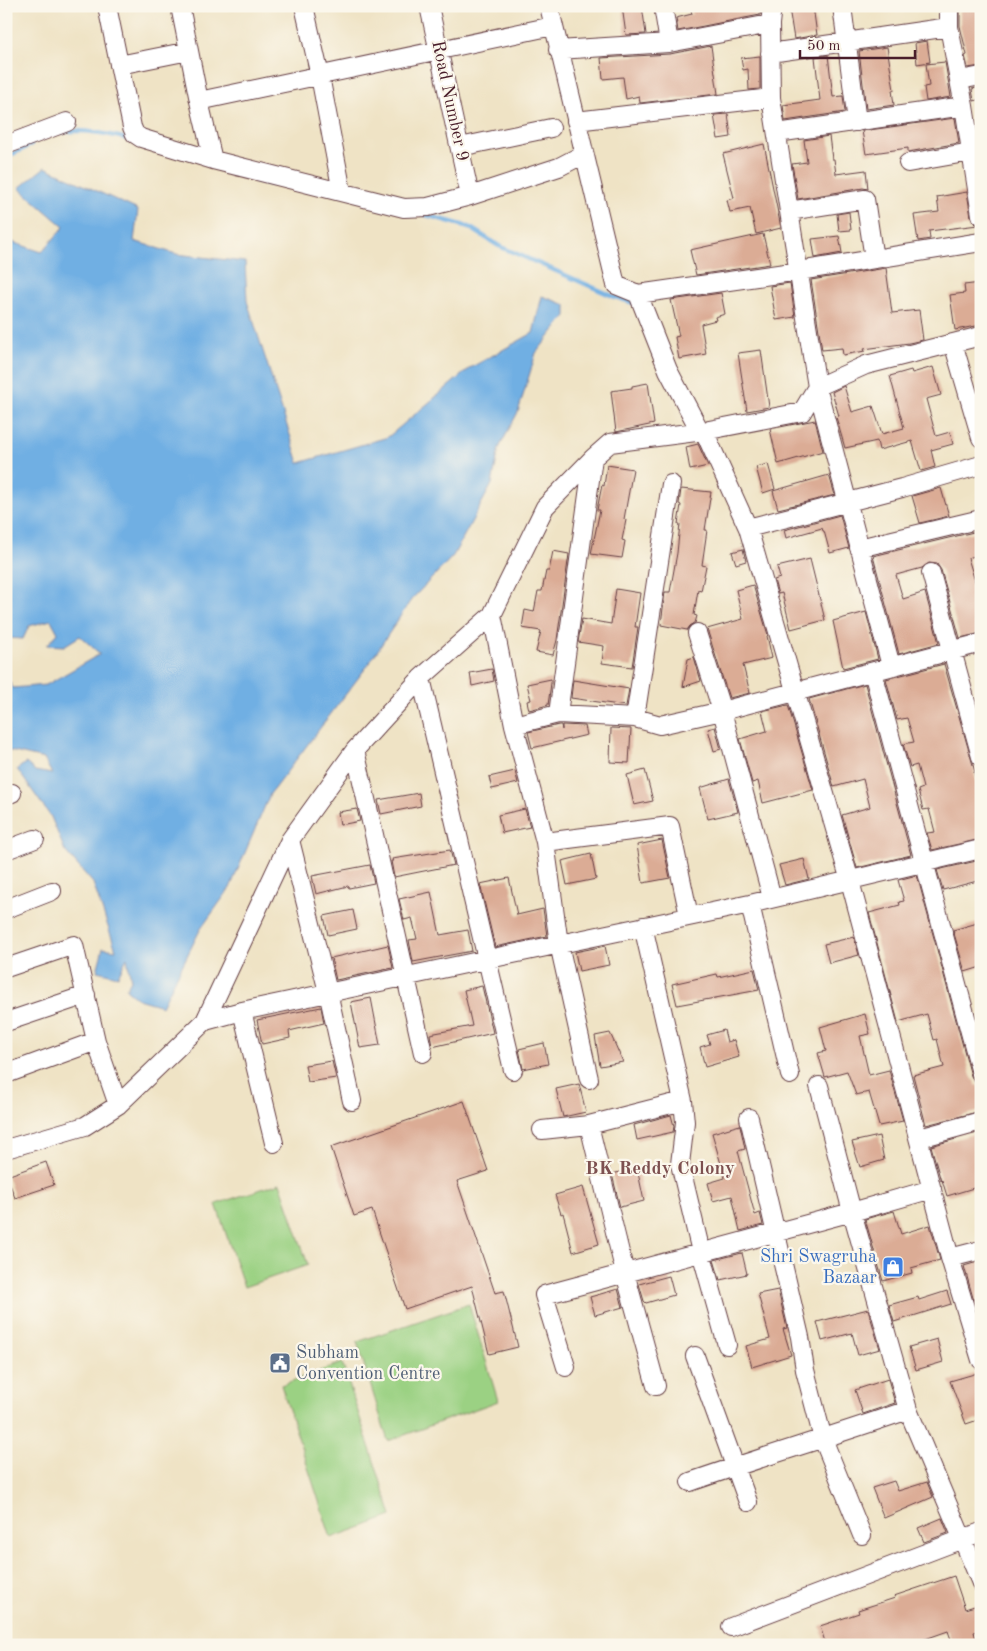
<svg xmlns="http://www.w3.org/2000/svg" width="987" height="1651" viewBox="0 0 987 1651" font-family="'Old Standard TT',serif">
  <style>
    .green { fill: #9bd183; stroke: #727857 }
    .water { fill: #70afe3; stroke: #5d6787 }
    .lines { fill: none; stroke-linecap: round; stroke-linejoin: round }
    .stream { stroke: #70afe3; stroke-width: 4.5 }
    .building { fill: #dbac95 }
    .minor-casing { stroke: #633c42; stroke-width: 20 }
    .minor { stroke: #fff; stroke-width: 18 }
    .labels { text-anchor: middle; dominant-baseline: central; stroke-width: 4.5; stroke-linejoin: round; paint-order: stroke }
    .street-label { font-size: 18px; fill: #4a1f2b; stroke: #fbf7ec }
    .shop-label { font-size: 18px; fill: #366cbe; stroke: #fbf7ec; text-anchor: end }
    .service-label { font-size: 18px; fill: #4e5e75; stroke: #fbf7ec; text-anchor: start }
    .neighbourhood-label { font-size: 19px; font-weight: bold; fill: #7d5050; stroke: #fbf7ec }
  </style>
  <rect width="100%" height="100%" fill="#fbf7ec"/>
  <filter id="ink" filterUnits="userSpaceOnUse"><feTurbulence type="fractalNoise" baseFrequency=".02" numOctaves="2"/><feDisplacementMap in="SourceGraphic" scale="10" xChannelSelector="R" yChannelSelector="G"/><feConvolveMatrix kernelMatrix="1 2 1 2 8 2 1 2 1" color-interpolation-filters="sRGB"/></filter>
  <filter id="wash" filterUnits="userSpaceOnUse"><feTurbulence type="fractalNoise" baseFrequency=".0096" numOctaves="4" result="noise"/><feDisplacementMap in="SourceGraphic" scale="20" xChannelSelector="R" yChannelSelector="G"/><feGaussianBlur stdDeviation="1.12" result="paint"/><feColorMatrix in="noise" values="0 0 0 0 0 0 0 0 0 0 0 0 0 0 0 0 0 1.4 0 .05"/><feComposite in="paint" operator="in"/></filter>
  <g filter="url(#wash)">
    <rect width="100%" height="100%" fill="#efe3c5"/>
    <!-- green -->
    <path class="green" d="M280 1183 308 1265 244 1287 216 1204Z
      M469 1304 498 1401 388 1441 357 1342Z
      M342 1363 392 1516 331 1538 281 1385Z"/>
    <!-- water -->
    <path class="water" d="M45 167 138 210 134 241 176 254 245 262 247 301 299 463 388 437 470 368 533 333 542 296 566 305V316L536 353 518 412 499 448 492 484 453 556 411 600 368 665 270 794 230 888 200 930 162 1006 138 999 126 989 131 980 127 958 118 976 97 971 103 948 116 950 93 883 65 851 51 817 17 769 26 763 35 771 52 774 44 759 6 750V677L13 688 46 685 100 654 80 636 64 646 47 645 58 633 51 620 29 626 23 639 6 638V240L42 252 64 227 19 188Z"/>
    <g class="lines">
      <!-- stream -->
      <path class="stream" d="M61 132C86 129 108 134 132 140
        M6 157 23 149 31 144
        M256 180 272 184
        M426 215 469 227 499 246 615 297 637 304"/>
    </g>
    <g id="blocks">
      <!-- building -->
      <path class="building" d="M622 6H642L646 34 626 35Z
        M690 6H761L760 15 678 31 676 18 692 14Z
        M806 6H813L817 35 794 39 789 8Z
        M981 6V66L968 68 965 56 967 55 960 26V10Z
        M927 41 930 62 917 64 915 43Z
        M711 46 718 94 640 103 639 96 626 99 623 77 603 79 601 58 670 54Z
        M887 47 894 90H892L894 105 866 109 859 51Z
        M828 55 833 97 843 96 845 112 785 121 783 105 820 100 815 57Z
        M760 56V89L749 90 748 69 743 70 741 58Z
        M945 62 951 97 926 101 924 87 929 86 926 64Z
        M981 87V99L974 101 972 89Z
        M728 114 731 137 718 139 714 115Z
        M955 118 959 143 908 152V148L866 154 862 131Z
        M829 136 832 159H834L836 174 866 170 868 189 863 188 798 199 792 164 807 162 804 140Z
        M764 144 781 228 756 234 750 208 730 212 727 200 734 198 723 154Z
        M967 192 971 217 973 222 978 225 929 231 930 239 918 241 914 215 939 212 937 197Z
        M849 212 851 230 839 231 837 214Z
        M763 234 770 264 696 275 690 250Z
        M839 236 842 253 815 258 812 239Z
        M886 268 892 313 919 310 923 340 909 343 864 349 865 351 843 355 842 348 822 350 811 280Z
        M790 283 795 317 776 320 770 286Z
        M981 283V325L955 330 950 295 965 293 964 285Z
        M721 293 725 314 715 317 716 320 701 324 706 354 679 359 675 337 679 336 671 300Z
        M761 350 769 407 747 411 738 353Z
        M933 367 941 395 926 399 936 436 950 432 953 444 931 450 935 467 921 471 912 441 879 450 877 441 845 448 836 417 839 416 832 392 844 386 852 412 873 406 882 434 904 428 890 376 911 370 912 373Z
        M648 383 654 424 616 432 611 391 632 388V386Z
        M815 420 823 451 778 464 770 429Z
        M698 444 708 466 690 470 686 447Z
        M768 464 775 489 763 493 756 467Z
        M607 465 633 469 624 519 626 520 622 540 625 541 622 558 591 554 600 510H597L602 485 604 486Z
        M829 475 835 495 778 509 773 491Z
        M941 488 949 516 920 523 912 496Z
        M681 489 711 492 705 530H707L702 565 706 566 701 591 698 590 694 615 697 616 695 623 690 626 687 630 661 625 665 592H670L677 553 680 524H678L681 505 679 504Z
        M840 515 849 548 830 553 824 531H823L822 528 786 538 784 530Z
        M978 531 981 542V554L968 558 981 601V633L960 638 941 570 937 564 929 563 922 568 896 575 903 599 925 592 939 643 899 654 873 556Z
        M743 549 746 561 736 564 732 552Z
        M553 551 569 554 557 640 553 655 536 652 541 631 522 628 525 610 534 612 538 591H542L546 571H549Z
        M810 559 825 620 791 629 782 593 778 594 774 580 780 578 777 567Z
        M753 585 768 635 767 636 772 658 743 665 750 693 729 698 707 629 743 619 736 590Z
        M616 589 640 593 635 627H638L632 667 602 663 604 646 578 642 582 619 611 624Z
        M866 612 878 659 843 668 833 621Z
        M694 657 701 681 683 687 688 659Z
        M944 664 975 772H974L981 798V839L932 850 927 833 935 832 929 809 923 810 918 790 923 788 917 765 910 767 903 744 914 742 907 718 897 720 886 679Z
        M492 669 494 681 472 686 470 673Z
        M551 679V683L548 705 529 710 527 701 531 700 527 684Z
        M573 680 629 689 626 706 571 698Z
        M865 684 911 855 857 868 842 815 870 807 863 779 834 787 809 699Z
        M788 705 813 790 763 803 758 781 752 783 740 739 767 731 762 711Z
        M559 725H561L562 730V725L585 726 587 735 532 748 528 732Z
        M715 727 721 749 714 751 708 729Z
        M611 728 631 729 629 763 610 762Z
        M645 770 653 801 634 805 627 775Z
        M515 771 518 783 492 789 489 777Z
        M729 779 738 812 708 819 700 788Z
        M419 793 421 806 381 814 378 800Z
        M357 809 360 821 340 825 338 812Z
        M525 809 530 827 502 833 498 815Z
        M662 840 670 878 643 883 637 845Z
        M450 850 454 865 394 877 391 861H393L392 859Z
        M591 854 596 879 567 885 562 861Z
        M804 859 809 879 785 885 779 865Z
        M981 860V880L943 890 937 870Z
        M370 865 374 883 349 888 348 886 316 894 312 876Z
        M917 875 971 1076 977 1086 979 1085 981 1093V1111L926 1125 913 1075 944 1067 937 1039 934 1040 927 1014 898 1022 869 913 900 905 899 902 904 901 898 880Z
        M509 878 517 915 543 909 547 936 495 947 480 884Z
        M431 892 440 935 468 930 472 951 413 962 409 940 417 939 412 918 404 920 399 899Z
        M353 910 357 929 328 935 324 916Z
        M981 922V967L965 972 953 930Z
        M854 937 859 955 829 963 824 944Z
        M388 945 393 968 336 980 331 958Z
        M605 946 609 965 579 971 575 952Z
        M754 969 759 990 677 1005 672 984 717 974 718 977Z
        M482 986 493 1033 432 1047 430 1034 472 1026 464 990Z
        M371 998 380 1045 360 1048 351 1002Z
        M321 1007 324 1023 289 1031 290 1038 262 1044 257 1020Z
        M865 1014 870 1034 860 1036 869 1075 889 1070 903 1121 879 1126 869 1092 856 1095 847 1071 825 1077 818 1053 826 1051 820 1027Z
        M724 1030 727 1042 734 1040 739 1057 705 1067 700 1047 710 1044 707 1035Z
        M610 1033 623 1062 600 1066 595 1036Z
        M544 1043 548 1064 523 1069 519 1049Z
        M332 1061 336 1078 308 1082 305 1065Z
        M579 1084 586 1112 563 1117 556 1089Z
        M464 1101 488 1171 457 1181 495 1293 504 1291 518 1347 489 1354 472 1286 405 1309 372 1210 354 1216 331 1147Z
        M671 1115 674 1126 673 1132 637 1140 634 1125Z
        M740 1125 745 1149 738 1151 755 1215 760 1213 763 1225 740 1231 732 1196 713 1201 708 1183 725 1178 712 1133Z
        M981 1132V1183L976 1185 977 1187 947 1196 942 1180 941 1181 931 1146Z
        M879 1136 884 1160 860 1167 852 1142Z
        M46 1162 54 1185 15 1198 7 1176Z
        M637 1168 644 1201 620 1207 612 1174Z
        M583 1187 599 1244 573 1252 563 1213 561 1214 555 1195Z
        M894 1211 901 1234 930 1225 940 1260 911 1268 912 1273 883 1281 865 1219Z
        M742 1253 747 1274 720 1280 714 1260Z
        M981 1261V1311L977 1312 964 1266Z
        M669 1276 674 1295 646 1303 644 1301 639 1284Z
        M618 1289 623 1307 595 1315 590 1297Z
        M778 1290 787 1328 783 1329 791 1355 752 1367 746 1346 770 1339 758 1294Z
        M947 1291 951 1304 894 1322 889 1305 918 1297 919 1300Z
        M868 1309 880 1349 858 1355 852 1333 822 1341 817 1322Z
        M937 1339 943 1362 916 1370 909 1347Z
        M981 1372V1419L966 1424 950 1381Z
        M888 1379 895 1403 863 1414 855 1390Z
        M894 1481 898 1491 927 1482 933 1497 884 1518 872 1488Z
        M942 1518 948 1533 924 1542 918 1528Z
        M954 1576 965 1609 981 1604V1630L974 1632 978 1645H953L948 1631 911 1644 910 1640 896 1645H826L820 1626 859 1613 858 1610 895 1598 894 1596Z"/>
    </g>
  </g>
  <g filter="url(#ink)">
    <use href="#blocks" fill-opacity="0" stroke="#633c42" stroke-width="1"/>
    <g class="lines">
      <!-- minor casing -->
      <g class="minor-casing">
        <path id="minor" d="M107 6 132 127 135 134 141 138 213 160
          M180 6 199 101 213 160 404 208 428 207 470 196 559 167 584 154
          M304 6 320 76 342 192
          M429 6 470 196
          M549 6 616 285 638 294 799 271 981 242
          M663 6 669 43
          M772 6 770 24 771 98 817 387 891 666
          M842 6 857 122
          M949 6V27L964 106 981 215
          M558 50 669 43 770 24
          M770 53 949 27
          M119 65 189 51
          M960 80 981 76
          M199 101 553 26
          M576 121 771 98
          M777 133 964 106
          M6 145 67 122
          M460 147 551 128
          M908 163 971 152
          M789 211 865 199 874 259
          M638 294 668 370 700 431
          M953 343 981 438
          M704 431 748 528 850 881 950 1258 981 1360
          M748 528 902 488 981 465
          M859 548 981 519
          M931 573 981 757
          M492 615 514 725 545 842 559 944 589 1079
          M697 633 722 711 772 898
          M873 672 981 1073
          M421 678 513 1070
          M558 714 593 458
          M635 718 671 484
          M514 725 558 714 635 718 660 725 722 711 981 643
          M355 750 423 1053
          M6 795 12 793
          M290 840 328 992 352 1101
          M545 842 670 826 689 916
          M6 850 35 839
          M750 904 790 1075
          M6 909 52 891
          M643 926 683 1101 685 1122 680 1164 701 1252 727 1345
          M6 968 74 945 96 1041 118 1105
          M242 1011 274 1143
          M205 1021 242 1011 750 904 981 849
          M6 1022 86 995
          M6 1074 96 1041
          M819 1086 852 1212 908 1410 981 1583
          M749 1118 800 1337 805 1370 823 1439 862 1535
          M589 1125 625 1273 656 1386
          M542 1130 589 1125 683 1101
          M920 1138 981 1121
          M6 1149 85 1126 118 1105 205 1021 290 840 355 750 421 678 492 615 545 507 593 458 610 443 704 431 802 412 817 387 866 365 981 336
          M950 1258 981 1250
          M695 1356 748 1502
          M566 1367 544 1295 852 1212 932 1189
          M690 1482C762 1457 836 1435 908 1410
          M731 1627 981 1532"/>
      </g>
      <!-- minor -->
      <use href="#minor" class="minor"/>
    </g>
  </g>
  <!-- icons -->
  <defs>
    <g id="shop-square" transform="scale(1.125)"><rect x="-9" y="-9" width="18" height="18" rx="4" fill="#3f7fe0" stroke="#fbf7ec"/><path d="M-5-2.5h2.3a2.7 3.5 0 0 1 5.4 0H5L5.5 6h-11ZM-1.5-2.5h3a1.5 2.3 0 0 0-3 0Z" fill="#fff"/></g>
    <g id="civic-square" transform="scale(1.125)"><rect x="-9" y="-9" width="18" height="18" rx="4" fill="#5c6f8a" stroke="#fbf7ec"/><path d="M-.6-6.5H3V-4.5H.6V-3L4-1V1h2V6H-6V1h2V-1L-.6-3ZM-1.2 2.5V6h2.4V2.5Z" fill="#fff"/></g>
  </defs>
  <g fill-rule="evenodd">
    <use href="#shop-square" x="893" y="1267"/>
    <use href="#civic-square" x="280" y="1363"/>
  </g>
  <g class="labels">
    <!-- street labels -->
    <g class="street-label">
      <text transform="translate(450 101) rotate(78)">Road Number 9</text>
    </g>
    <!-- shop labels -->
    <g class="shop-label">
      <text x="877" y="1257">Shri Swagruha<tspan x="877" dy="21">Bazaar</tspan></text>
    </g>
    <!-- service labels -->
    <g class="service-label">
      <text x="296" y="1353">Subham<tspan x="296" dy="21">Convention Centre</tspan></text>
    </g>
    <!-- neighbourhood labels -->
    <g class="neighbourhood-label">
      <text x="660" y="1169">BK Reddy Colony</text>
    </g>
  </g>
  <!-- margin -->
  <rect width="987" height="1651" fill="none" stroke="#fbf7ec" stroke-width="25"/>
  <!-- scale -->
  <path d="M800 50v8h115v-8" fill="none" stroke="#4a1f2b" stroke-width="2.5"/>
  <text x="807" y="50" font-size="15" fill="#4a1f2b" stroke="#fbf7ec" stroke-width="4" paint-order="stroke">50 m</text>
</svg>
